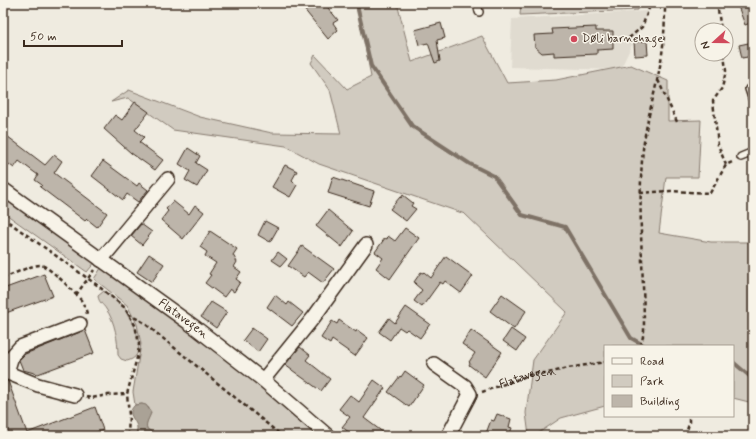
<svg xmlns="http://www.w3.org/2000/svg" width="756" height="439" viewBox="0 0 756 439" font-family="Mynerve,sans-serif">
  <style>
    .built { fill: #e0dbd0 }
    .green { fill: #d1cbc0; stroke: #867a6f }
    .water { fill: #aaa296; stroke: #7e7266 }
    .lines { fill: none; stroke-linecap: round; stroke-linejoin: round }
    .stream { stroke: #7e7266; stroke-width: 4 }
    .building { fill: #bdb5aa; stroke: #3b2a1e }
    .lane-casing { stroke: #3b2a1e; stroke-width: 10 }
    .street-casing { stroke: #3b2a1e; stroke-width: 16 }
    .path { stroke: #3b2a1e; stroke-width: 2.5; stroke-dasharray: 4 3; stroke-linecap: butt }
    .lane { stroke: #f7f3e8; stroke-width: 7 }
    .street { stroke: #f7f3e8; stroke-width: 13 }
    .poi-dot { fill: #d1495b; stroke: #f7f3e8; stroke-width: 1.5 }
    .labels { text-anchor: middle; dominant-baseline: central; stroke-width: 3; stroke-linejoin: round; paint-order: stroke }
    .poi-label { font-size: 12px; fill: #3b2a1e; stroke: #f7f3e8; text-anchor: start }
    .street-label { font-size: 12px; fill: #3b2a1e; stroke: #f7f3e8 }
  </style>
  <rect width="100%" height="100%" fill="#efebe0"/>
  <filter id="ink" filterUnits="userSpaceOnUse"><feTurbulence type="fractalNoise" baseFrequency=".025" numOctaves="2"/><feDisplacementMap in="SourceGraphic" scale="8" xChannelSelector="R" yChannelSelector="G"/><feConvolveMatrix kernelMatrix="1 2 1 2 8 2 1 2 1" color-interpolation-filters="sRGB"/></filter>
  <g filter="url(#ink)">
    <!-- built -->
    <path class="built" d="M648 11 620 70 510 67 512 19Z"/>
    <!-- green -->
    <path class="green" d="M357 3H397L412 62 482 36 507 83 556 80 631 65 668 81V121L701 120 698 177H666L659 233 711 242H753V403L733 398V346H605V406L561 418 534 436H529L526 413 533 360 567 312 465 214 319 164 286 146 173 130 128 98 111 102 129 90 200 117 272 133 341 134 330 90 311 63 315 55 347 89 371 77Z
      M521 3H639L638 10 520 15Z
      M3 193 96 261 87 272 3 212Z
      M103 265 255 380 292 414 321 436H159C148 429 142 430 150 415L149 408 142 404 135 405 133 392 141 344 137 324 127 305 94 279Z
      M104 291C111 296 119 301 124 307 132 316 143 343 137 354 135 358 131 360 127 361L121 359 118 355C118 341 115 321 106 309 103 304 99 303 98 296Z"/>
    <!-- water -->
    <path class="water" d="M142 404 146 405 151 412C150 418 145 422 147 429L159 436H134C145 422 122 417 135 405Z"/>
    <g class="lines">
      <!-- stream -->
      <path class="stream" d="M358 3V10L371 66 412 126 470 164 494 176 522 215 565 227 631 338 645 346
        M733 362 753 379"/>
    </g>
    <!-- building -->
    <path class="building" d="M299 3H324L338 20 333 23 338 30 328 39Z
      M746 3H753V22L745 25 738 6Z
      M441 23 445 38 437 40 440 61 435 63 428 43 419 45 415 30Z
      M596 27V31H613V49L597 50V54L554 56V52L542 53 535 47 534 35 553 34 552 29Z
      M647 41 648 55 635 56 634 42Z
      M753 42V56L742 58 739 45Z
      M135 102 149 112 135 130 144 137 139 142 163 160 155 170 131 153 104 129 115 115 122 120Z
      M3 133 45 165 54 155 62 161 54 173 107 213 97 227 87 219 85 221 40 187 42 185 35 180 38 175 19 161 14 168 3 160Z
      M188 148 200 156 196 163 207 170 197 187 185 180 190 171 179 164Z
      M103 161 137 186 139 183 148 190 138 202 127 194 123 200 92 176Z
      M285 165 297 171 292 180 297 185 290 197 272 187Z
      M333 177 374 191 369 206 328 193Z
      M403 195 413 203 411 206 416 209 406 221 390 209 400 197 401 198Z
      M173 201 189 214 195 205 204 212 183 239 161 220 168 211 166 209Z
      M328 210 353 231 342 247 316 226Z
      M265 221 278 228 270 242 258 235Z
      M141 224 152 232 142 245 131 236Z
      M405 228 419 238 390 279 376 268 383 258 375 252 385 238 387 239 388 236 395 241Z
      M210 231 237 249 233 255 237 262 234 267 241 272 236 279 240 282 234 292 230 289 224 297 205 283 211 275 209 274 216 263 205 256 207 252 200 247Z
      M302 246 334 269 323 283 308 272 304 277 288 266Z
      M278 252 287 259 281 266 272 260Z
      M149 254 164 264 152 282 137 272Z
      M446 256 473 276 461 293 445 281 443 284 440 282 422 307 414 301 422 290 415 284 416 283 414 282 421 272 423 273 424 272 431 278Z
      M44 274 53 296 3 314V289Z
      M502 294 526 311 514 329 490 311Z
      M275 295 287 305 289 302 303 313 292 326 267 307Z
      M211 302 227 312 216 328 201 317Z
      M406 307 430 324 420 338 407 329 405 331 399 327 390 340 379 332 389 318 395 323Z
      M339 320 356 332 357 330 368 338 355 356 332 340 330 344 321 338 332 321 337 324Z
      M252 328 267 339 258 352 243 340Z
      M511 329 525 339 517 351 503 341Z
      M85 330 94 353 38 374 23 370 19 360 25 354Z
      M471 330 502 352 485 377 469 365 470 363 469 362 475 353 462 344Z
      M300 347 310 355 306 360 330 379 321 391 285 365Z
      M405 371 424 385 409 407 388 392 400 376 401 377Z
      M3 380 8 381 27 433 95 407 103 430 86 436H3Z
      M374 380 385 388 364 418 388 436H354L342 427 350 417 339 409 350 395 359 402Z
      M497 414 511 419 509 427 512 428 509 436H485L491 420 494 421Z"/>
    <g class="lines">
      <!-- lane casing -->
      <g class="lane-casing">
        <path id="lane" d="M477 3 479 12
          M749 89 753 101
          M741 157 753 152"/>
      </g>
      <!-- street casing -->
      <g class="street-casing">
        <g id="street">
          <path id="s2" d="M3 189 196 328 263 380 328 436"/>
          <path d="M101 260 168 179"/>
          <path d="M434 364 465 386 470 394 448 436"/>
          <path d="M3 371 38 385 75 395"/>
          <path d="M7 372 12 356 20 347 80 324"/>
          <path d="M263 380 314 317 366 245"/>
        </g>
      </g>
      <!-- path -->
      <g class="path">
        <path d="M717 3 721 30"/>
        <path d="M629 38 642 27 651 3"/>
        <path d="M724 54 726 71 722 88 713 101 718 145 726 165"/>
        <path d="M658 80 678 124"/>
        <path d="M640 193 670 191 710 193 726 165 734 161"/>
        <path d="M3 218 97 285 124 307 135 325 139 344 138 354 127 394 129 415 128 436"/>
        <path d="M3 278C12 275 33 264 41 265 50 267 75 293 81 300 84 305 86 309 87 314"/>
        <path d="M76 295 94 270"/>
        <path d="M128 314 143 322 282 436"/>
        <path d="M641 346 644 331C644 271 637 210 643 149 646 121 655 94 660 66 664 45 665 25 665 3"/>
        <path id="s1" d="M482 392 535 373H548L568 368 605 362"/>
        <path d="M86 397 91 398 108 395 127 394"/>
        <path d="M685 436 689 424V416"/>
      </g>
      <!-- lane -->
      <use href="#lane" class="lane"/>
      <!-- street -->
      <use href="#street" class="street"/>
    </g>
  </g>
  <!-- markers -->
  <circle class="poi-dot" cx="574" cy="39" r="4"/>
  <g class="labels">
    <!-- poi labels -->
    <g class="poi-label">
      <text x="582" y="39">Døli barnehage</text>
    </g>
    <!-- street labels -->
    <g class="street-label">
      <text stroke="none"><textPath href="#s2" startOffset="222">Flatavegen</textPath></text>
      <text stroke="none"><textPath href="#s1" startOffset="48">Flatavegen</textPath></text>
    </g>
  </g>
  <!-- margin -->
  <rect width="756" height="439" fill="none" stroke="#f7f3e8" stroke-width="16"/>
  <rect x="8" y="8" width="740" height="423" fill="none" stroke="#3b2a1e" stroke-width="1.5" filter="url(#ink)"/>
  <!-- legend -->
  <rect x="604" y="345" width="130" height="72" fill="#f7f3e8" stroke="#aca397"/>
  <rect x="612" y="358" width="20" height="6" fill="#f7f3e8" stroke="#aca397"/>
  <text x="640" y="365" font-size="12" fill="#3b2a1e">Road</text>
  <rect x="612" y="375" width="20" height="12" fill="#d1cbc0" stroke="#aca397"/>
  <text x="640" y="385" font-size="12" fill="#3b2a1e">Park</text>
  <rect x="612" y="395" width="20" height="12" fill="#bdb5aa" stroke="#aca397"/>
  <text x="640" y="405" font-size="12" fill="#3b2a1e">Building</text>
  <!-- north arrow -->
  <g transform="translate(714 42) rotate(249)"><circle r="19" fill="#f7f3e8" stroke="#aca397"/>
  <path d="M0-3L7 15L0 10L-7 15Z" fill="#d1495b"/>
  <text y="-6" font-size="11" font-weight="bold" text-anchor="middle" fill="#3b2a1e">N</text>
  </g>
  <!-- scale -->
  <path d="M24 40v6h98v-6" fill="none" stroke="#3b2a1e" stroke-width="2"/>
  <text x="30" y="40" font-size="12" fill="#3b2a1e" stroke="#f7f3e8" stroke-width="3" paint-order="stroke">50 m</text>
</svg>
